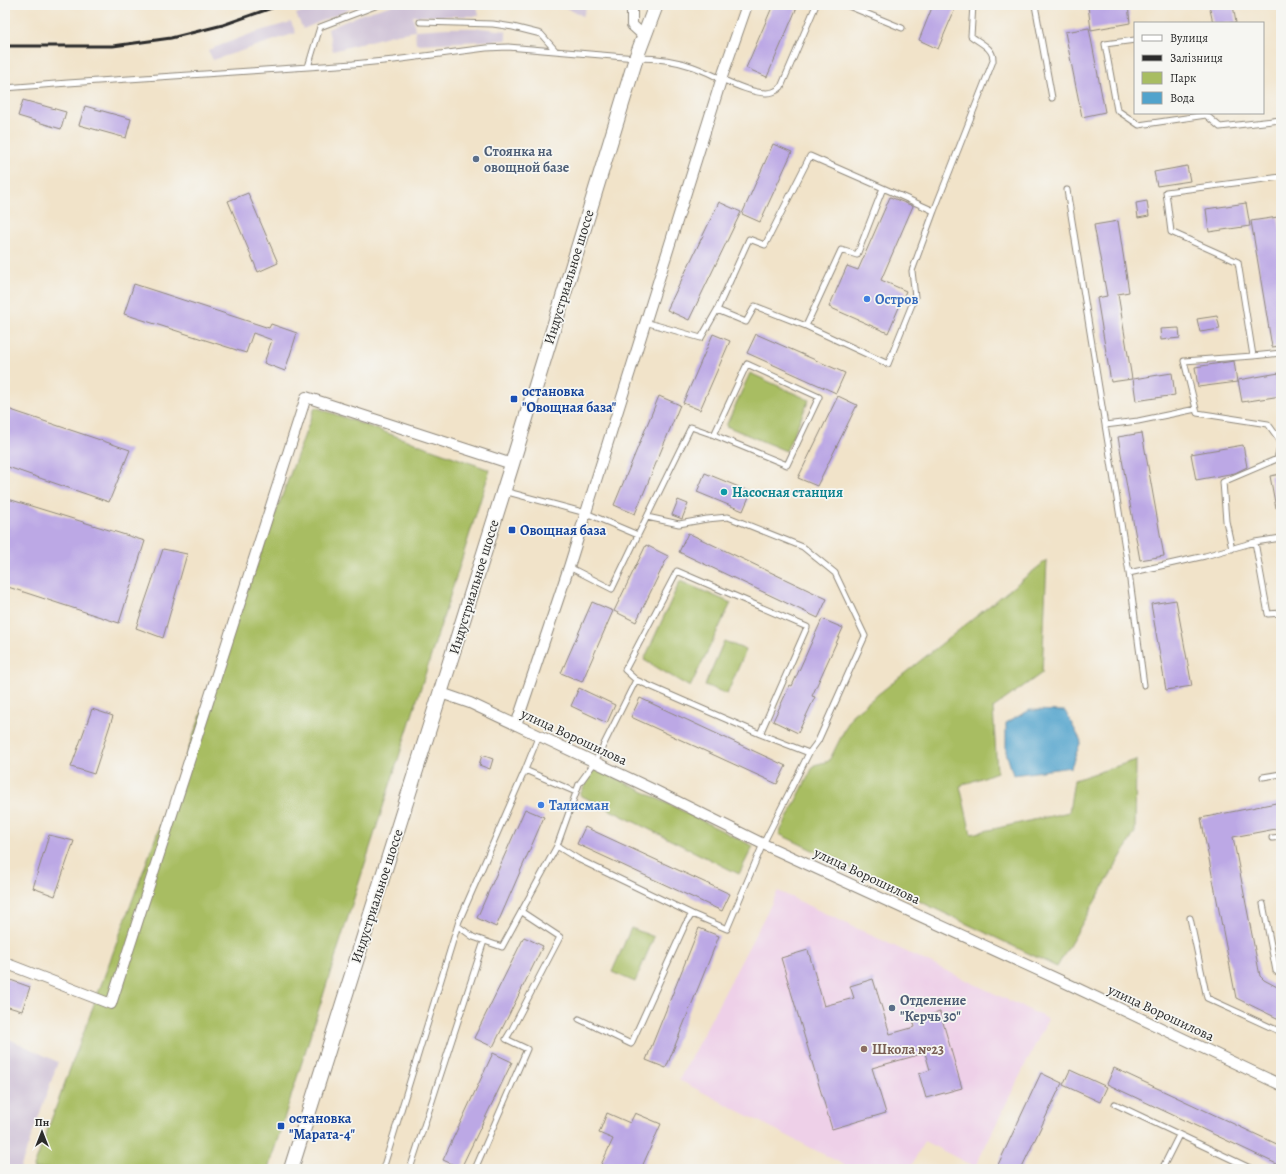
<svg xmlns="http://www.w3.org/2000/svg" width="1286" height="1174" viewBox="0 0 1286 1174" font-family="Alegreya,serif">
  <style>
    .built { fill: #eed0e8 }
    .industrial { fill: #ccbed4 }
    .green { fill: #a8bd62; stroke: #6a7446 }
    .water { fill: #51a3cc; stroke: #3e677c }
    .building { fill: #bca8e5 }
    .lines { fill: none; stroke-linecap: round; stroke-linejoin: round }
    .lane-casing { stroke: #8e877a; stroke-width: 7 }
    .street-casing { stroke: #8e877a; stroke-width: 12 }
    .secondary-casing { stroke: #8e877a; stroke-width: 16 }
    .lane { stroke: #fff; stroke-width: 5 }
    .street { stroke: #fff; stroke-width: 10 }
    .secondary { stroke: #fff; stroke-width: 14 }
    .rail { stroke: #2b2b2b; stroke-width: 3 }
    .service-dot { fill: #5c6f8a; stroke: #f6f6f2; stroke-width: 1.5 }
    .shop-dot { fill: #3f7fe0; stroke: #f6f6f2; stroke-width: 1.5 }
    .transit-dot { fill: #1a4fb4; stroke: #f6f6f2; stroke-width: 1.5 }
    .culture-dot { fill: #0f9aa8; stroke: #f6f6f2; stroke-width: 1.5 }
    .education-dot { fill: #8d6e63; stroke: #f6f6f2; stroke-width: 1.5 }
    .labels { text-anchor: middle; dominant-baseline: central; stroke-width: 3.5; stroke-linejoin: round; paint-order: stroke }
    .service-label { font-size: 14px; font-weight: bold; fill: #4e5e75; stroke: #f6f6f2; text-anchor: start }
    .street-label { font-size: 14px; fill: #2b2b2b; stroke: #f6f6f2 }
    .shop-label { font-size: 14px; font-weight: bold; fill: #366cbe; stroke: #f6f6f2; text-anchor: start }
    .transit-label { font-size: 14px; font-weight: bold; fill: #164399; stroke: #f6f6f2; text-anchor: start }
    .culture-label { font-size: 14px; font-weight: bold; fill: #0d838f; stroke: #f6f6f2; text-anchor: start }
    .education-label { font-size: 14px; font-weight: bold; fill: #785e54; stroke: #f6f6f2; text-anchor: start }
  </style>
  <rect width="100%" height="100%" fill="#f6f6f2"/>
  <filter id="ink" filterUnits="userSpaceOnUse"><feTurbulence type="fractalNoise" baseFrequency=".025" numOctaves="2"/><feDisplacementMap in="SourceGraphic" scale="8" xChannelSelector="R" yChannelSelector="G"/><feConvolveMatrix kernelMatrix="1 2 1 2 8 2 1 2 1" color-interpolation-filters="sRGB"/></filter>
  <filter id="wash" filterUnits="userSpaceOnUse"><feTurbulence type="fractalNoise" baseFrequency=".012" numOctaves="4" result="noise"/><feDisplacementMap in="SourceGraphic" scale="16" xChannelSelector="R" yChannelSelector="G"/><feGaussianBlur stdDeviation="0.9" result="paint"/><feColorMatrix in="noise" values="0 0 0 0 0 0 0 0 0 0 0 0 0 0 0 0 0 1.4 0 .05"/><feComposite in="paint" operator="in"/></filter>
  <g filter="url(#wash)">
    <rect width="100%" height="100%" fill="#f1e3c9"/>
    <!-- built -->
    <path class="built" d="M778 891 1048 1019 975 1167 924 1141 910 1169H852L679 1080Z"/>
    <!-- industrial -->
    <path class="industrial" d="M319 5H359L303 29 296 14Z
      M393 5H477L479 16H413L415 30 447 28H480L506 31V40L416 44 415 31 396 34 333 51 328 29 362 14Z
      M564 5H587L583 16 564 7Z
      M291 22 296 33 213 60 208 50 253 33Z
      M5 1037 58 1062 20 1169H5Z"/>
    <!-- green -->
    <path class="green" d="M750 373 809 400 786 451 726 426Z
      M315 407 490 470 268 1169H33Z
      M1047 560 1042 673 993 708 997 772 960 786 971 834 1069 812 1074 780 1136 760 1135 832 1057 967 779 834 814 765 829 761 852 715Z
      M680 581 731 603 690 687 644 660Z
      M724 641 746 650 727 694 705 685Z
      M594 767 753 846 739 874 580 795Z
      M631 928 654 937 635 982 612 972Z"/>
    <!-- water -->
    <path class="water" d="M1030 710 1065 711 1081 741 1071 767 1013 775 1006 752V723Z"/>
    <g id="blocks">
      <!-- building -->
      <path class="building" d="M773 5H798L767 77 746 68Z
        M933 5H946L955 9 938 49 919 40Z
        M1096 5H1128L1130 23 1091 30 1088 6Z
        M1209 5H1233L1236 23H1213Z
        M1089 28 1105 112 1082 117 1065 32Z
        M23 100 66 112 61 129 18 116Z
        M85 106 131 119 126 138 79 125Z
        M773 144 792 152 760 222 742 214Z
        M1187 166 1190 181 1157 186 1154 172Z
        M248 193 278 263 258 272 228 201Z
        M890 197 913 206 881 280 906 291 888 333 829 307 847 266 858 270Z
        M1147 201 1149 216 1138 218 1136 203Z
        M719 202 741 212 689 320 667 310Z
        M1246 203 1250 226 1209 232 1206 209Z
        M1278 217 1281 235V346L1272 347 1251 221Z
        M1118 221 1129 292 1118 294 1132 379 1111 382 1097 298 1107 296 1094 225Z
        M134 284 269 328 271 324 297 333 285 371 264 363 272 340 253 333 246 353 124 314Z
        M1217 316 1220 329 1200 332 1197 319Z
        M1179 328 1180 338 1161 340 1160 329Z
        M713 334 730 341 700 410 683 403Z
        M756 334 845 373 836 393 747 353Z
        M1234 361 1237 382 1198 387 1195 367Z
        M1172 373 1175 395 1136 401 1133 379Z
        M1279 373 1281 396 1242 402 1238 380Z
        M659 396 680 405 635 514 614 505Z
        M838 396 857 405 817 486 798 478Z
        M5 408 130 450 109 502 5 466Z
        M1142 433 1164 556 1140 560 1118 437Z
        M1243 445 1247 467 1235 473 1196 480 1191 454Z
        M705 473 751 492 743 511 697 492Z
        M1281 474V508H1276L1270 476Z
        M5 498 145 541 119 623 5 586Z
        M678 500 688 504 682 519 672 515Z
        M688 533 827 599 818 618 679 552Z
        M646 545 668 556 636 622 614 611Z
        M163 549 187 554 163 638 136 628Z
        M1176 600 1192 686 1166 690 1151 604Z
        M592 602 613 611 582 682 561 673Z
        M822 619 843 628 812 696 815 697 798 733 773 721 790 685 792 686Z
        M579 688 615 705 607 723 571 706Z
        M640 698 786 766 777 784 631 717Z
        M92 709 113 716 94 774 71 767Z
        M482 755 493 759 490 769 479 765Z
        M1281 802V828L1233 837 1260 976 1264 980 1281 989V1020L1236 998 1201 818Z
        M525 809 544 817 496 927 477 918Z
        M585 827 730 894 722 911 577 844Z
        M49 835 74 841 55 896 33 888Z
        M699 928 719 936 666 1068 646 1060Z
        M524 937 543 946 493 1047 474 1038Z
        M808 950 824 1006 854 998 850 986 873 979 890 1034 915 1027 913 1020 940 1012 962 1088 926 1098 919 1074 930 1070 925 1053 872 1068 886 1113 832 1129 781 958Z
        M5 978 30 987 22 1011 5 1006Z
        M493 1053 512 1062 461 1168 443 1160Z
        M1114 1068 1281 1146V1166L1107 1084Z
        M1070 1070 1107 1087 1100 1102 1063 1085Z
        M1041 1073 1062 1083 1021 1169H996Z
        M607 1113 630 1123 635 1113 661 1124 641 1169H599L613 1139 599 1133Z"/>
    </g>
  </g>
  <g filter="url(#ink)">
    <use href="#blocks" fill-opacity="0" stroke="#8e877a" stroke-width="1"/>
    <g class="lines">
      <!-- lane casing -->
      <g class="lane-casing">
        <path id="lane" d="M846 5 902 28
          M1035 5 1052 98
          M420 22 493 24 513 27 541 34 555 50
          M1135 40 1105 44 1117 110 1139 125 1206 115
          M308 67 320 27 378 5
          M5 88 68 83 353 64 394 60 486 48 508 47 636 58C655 58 675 60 694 67 712 73 754 98 773 92 776 91 779 89 781 87L816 5
          M1205 113 1206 115 1220 127 1281 120
          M1281 177 1166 192 1171 232 1238 262 1253 356 1281 353
          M1067 190 1129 573 1205 556 1255 542
          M934 211 993 61C994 48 980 43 971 36L973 5
          M645 322 701 338 717 310 746 322 755 306 806 326 841 250 857 255 883 188 810 156 765 245 749 239 717 310
          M806 326 888 364 915 297 912 271 934 211 883 188
          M1253 356 1184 361 1197 413 1268 424 1281 442
          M1105 425 1138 421 1196 409
          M504 491 586 513 638 535 691 427 714 435 747 364 819 397 787 465 714 435
          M647 517 679 524 707 519 728 517 803 547 835 573 865 636 818 741 809 753
          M1281 538 1255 542 1268 614 1281 613
          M1232 549 1226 521 1223 482 1277 459 1281 442
          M569 567 612 589 638 535
          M677 571 807 627 760 734 636 680 625 670Z
          M1129 573 1144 685
          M525 770 576 792
          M1263 777 1281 774
          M1272 838 1281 837
          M557 846 578 859 692 914 727 929 763 844 809 753 760 734
          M1263 904 1276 971 1281 974
          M1190 918 1207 998 1281 1032
          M458 926 473 937 502 947 557 846 579 784 595 762 636 680
          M579 1019 631 1044 685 925 692 914
          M1115 1104 1252 1169
          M383 1169 459 921 525 770 539 735
          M410 1169 484 941
          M475 1169 527 1049 506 1039 512 1029 560 937 522 912
          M1162 1169 1179 1135"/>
      </g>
      <!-- street casing -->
      <g class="street-casing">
        <path id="street" d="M632 5V25L644 36
          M441 693 470 703 654 790 763 844 1066 983 1281 1085
          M516 725 569 567 723 74 747 5
          M5 963 111 1004 306 397 512 464"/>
      </g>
      <!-- secondary casing -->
      <g class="secondary-casing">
        <path id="secondary" d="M291 1169 512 464 636 58 656 5"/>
      </g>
      <!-- lane -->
      <use href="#lane" class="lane"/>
      <!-- street -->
      <use href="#street" class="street"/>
      <!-- secondary -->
      <use href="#secondary" class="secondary"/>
      <!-- rail -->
      <path class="rail" d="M5 46H113L171 38 223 25 280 5"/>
    </g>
  </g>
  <!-- markers -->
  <g class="service-dot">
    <circle cx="476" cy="159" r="4"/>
    <circle cx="892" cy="1008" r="4"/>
  </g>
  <g class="shop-dot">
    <circle cx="867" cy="299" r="4"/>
    <circle cx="541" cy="805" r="4"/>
  </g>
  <g class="transit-dot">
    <rect x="510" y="395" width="8" height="8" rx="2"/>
    <rect x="508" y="526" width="8" height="8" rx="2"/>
    <rect x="277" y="1122" width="8" height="8" rx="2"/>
  </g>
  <circle class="culture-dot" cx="724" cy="492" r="4"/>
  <circle class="education-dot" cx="864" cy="1049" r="4"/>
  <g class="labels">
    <!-- service labels -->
    <g class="service-label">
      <text x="484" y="151">Стоянка на<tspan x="484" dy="16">овощной базе</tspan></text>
      <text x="900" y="1000">Отделение<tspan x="900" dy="16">"Керчь 30"</tspan></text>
    </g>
    <!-- street labels -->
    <g class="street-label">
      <text transform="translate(569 277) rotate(-73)">Индустриальное шоссе</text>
      <text transform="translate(474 587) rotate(-73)">Индустриальное шоссе</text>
      <text transform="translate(574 737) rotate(25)">улица Ворошилова</text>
      <text transform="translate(867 876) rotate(25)">улица Ворошилова</text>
      <text transform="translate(377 896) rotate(-72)">Индустриальное шоссе</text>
      <text transform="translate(1161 1013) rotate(25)">улица Ворошилова</text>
    </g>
    <!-- shop labels -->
    <g class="shop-label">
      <text x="875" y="299">Остров</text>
      <text x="549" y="805">Талисман</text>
    </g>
    <!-- transit labels -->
    <g class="transit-label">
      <text x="522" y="391">остановка<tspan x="522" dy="16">"Овощная база"</tspan></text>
      <text x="520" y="530">Овощная база</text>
      <text x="289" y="1118">остановка<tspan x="289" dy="16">"Марата-4"</tspan></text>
    </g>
    <!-- culture labels -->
    <g class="culture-label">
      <text x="732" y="492">Насосная станция</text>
    </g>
    <!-- education labels -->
    <g class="education-label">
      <text x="872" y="1049">Школа №23</text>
    </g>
  </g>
  <!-- margin -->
  <rect width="1286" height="1174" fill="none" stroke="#f6f6f2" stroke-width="20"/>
  <!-- legend -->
  <rect x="1134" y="22" width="130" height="92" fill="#f6f6f2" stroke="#a5a5a2"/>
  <rect x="1142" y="35" width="20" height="6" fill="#ffffff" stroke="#a5a5a2"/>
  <text x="1170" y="42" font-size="12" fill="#2b2b2b">Вулиця</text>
  <rect x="1142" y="55" width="20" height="6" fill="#2b2b2b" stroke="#a5a5a2"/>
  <text x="1170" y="62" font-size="12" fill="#2b2b2b">Залізниця</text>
  <rect x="1142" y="72" width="20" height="12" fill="#a8bd62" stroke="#a5a5a2"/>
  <text x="1170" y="82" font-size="12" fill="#2b2b2b">Парк</text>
  <rect x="1142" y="92" width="20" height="12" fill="#51a3cc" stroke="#a5a5a2"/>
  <text x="1170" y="102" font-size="12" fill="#2b2b2b">Вода</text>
  <!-- north arrow -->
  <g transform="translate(42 1132)" stroke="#f6f6f2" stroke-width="3" paint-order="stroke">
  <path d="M0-3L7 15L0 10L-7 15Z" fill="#2b2b2b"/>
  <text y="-6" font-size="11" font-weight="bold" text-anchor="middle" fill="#2b2b2b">Пн</text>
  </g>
</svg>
